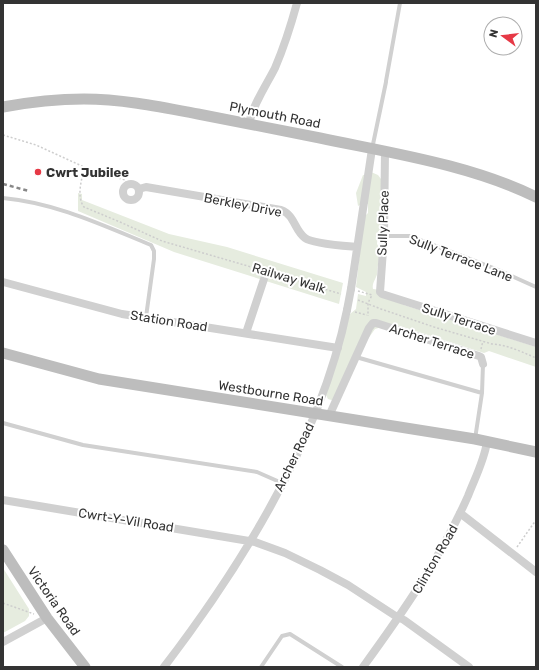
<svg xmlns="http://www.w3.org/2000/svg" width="539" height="670" viewBox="0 0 539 670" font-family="Rubik,sans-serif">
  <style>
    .green { fill: #e6ecdf }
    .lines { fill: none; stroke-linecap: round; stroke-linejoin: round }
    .path { stroke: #cdcdcd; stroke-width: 1.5; stroke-dasharray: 2 2; stroke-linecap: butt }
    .lane { stroke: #d0d0d0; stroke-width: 4 }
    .street { stroke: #d0d0d0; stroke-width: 8 }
    .secondary { stroke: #bdbdbd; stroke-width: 11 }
    .rail { stroke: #888; stroke-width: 2.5; stroke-dasharray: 4 3; stroke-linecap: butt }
    .street-bridge { stroke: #d0d0d0; stroke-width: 8 }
    .poi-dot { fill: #e63946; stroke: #fff; stroke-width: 1.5 }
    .labels { text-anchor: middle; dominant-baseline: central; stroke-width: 4; stroke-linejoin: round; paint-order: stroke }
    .street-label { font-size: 13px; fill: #333; stroke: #fff }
    .poi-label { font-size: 13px; font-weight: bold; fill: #333; stroke: #fff; text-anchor: start }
  </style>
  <rect width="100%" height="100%" fill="#fff"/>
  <!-- green -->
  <path class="green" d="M371 172 378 175 381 179 382 187 380 192V204L382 206 383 213 380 218 381 228 378 232 377 244C384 254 379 255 378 265 377 269 378 274 376 277 374 282 372 284 373 289L381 290 404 305 536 347V367L489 351 484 353 400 326 394 330 382 327 375 329 365 343 335 401 328 399 326 395 350 314 356 309 358 294 366 296V292L356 287 364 217 368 213V204H362L358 206 356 193 363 175H367Z
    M78 193 82 194V200L169 234 227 247 343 283 339 304 174 252 78 211Z
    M3 568 29 609V616L25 621 3 633Z"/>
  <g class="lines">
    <!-- path -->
    <path class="path" d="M3 135 36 145 95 172 125 180 127 185
      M84 167C82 180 76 196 84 207L120 222 162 241 265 271
      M268 272 341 294
      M358 291 372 295 368 303V316
      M358 300 381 309 434 327 492 344C508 345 522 352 536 358
      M355 312 367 315
      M481 349 483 341
      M517 547 536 520
      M3 603 34 614"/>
    <!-- lane -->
    <path class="lane" d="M386 81 400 3
      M372 149 386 82
      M3 198C56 203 102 225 151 245L154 251V259L146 317
      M384 236H410L496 269 536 287
      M356 357 482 393
      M3 423 83 445 257 472 282 483
      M475 439 482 393 483 364
      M261 667 282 636 290 634 342 667"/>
    <!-- street -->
    <path class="street" d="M249 124C252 106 267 84 275 68 284 47 291 25 297 3
      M385 151 384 236 380 292 382 294 536 343
      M123 192a8 8 0 1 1 16 0a8 8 0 1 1-16 0Z
      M139 189 146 187 281 210C295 215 294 230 305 238 313 244 346 246 357 247
      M3 282 122 314 338 348
      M351 289 372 149
      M246 333 264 279
      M329 416 369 328 373 323H376L479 356 481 357 483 364
      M3 500 255 542 285 553 320 570 348 585 394 615 404 620 469 667
      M460 513 536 572
      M3 642 47 618
      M164 667C242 565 321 437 347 310
      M363 667C403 612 440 559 468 496 475 478 484 461 487 442"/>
    <!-- secondary -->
    <path class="secondary" d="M3 107C30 102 57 99 84 99 122 99 161 107 198 114 239 122 280 130 320 138 391 153 471 165 536 197
      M3 353 99 379 475 439 536 452
      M3 550 47 618 85 667"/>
    <!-- rail -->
    <path class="rail" d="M3 184 29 191"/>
    <!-- street-bridge -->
    <path class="street-bridge" d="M347 310 351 289"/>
  </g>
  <!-- markers -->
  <circle class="poi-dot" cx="38" cy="172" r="4"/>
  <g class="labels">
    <!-- street labels -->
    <g class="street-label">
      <text transform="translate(275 115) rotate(11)">Plymouth Road</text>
      <text transform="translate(243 205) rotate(11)">Berkley Drive</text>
      <text transform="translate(383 223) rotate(-88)">Sully Place</text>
      <text transform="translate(461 258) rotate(21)">Sully Terrace Lane</text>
      <text transform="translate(289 278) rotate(17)">Railway Walk</text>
      <text transform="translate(459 319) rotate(18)">Sully Terrace</text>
      <text transform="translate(169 321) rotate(9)">Station Road</text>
      <text transform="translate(432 341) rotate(18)">Archer Terrace</text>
      <text transform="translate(271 393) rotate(9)">Westbourne Road</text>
      <text transform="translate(294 457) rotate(-64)">Archer Road</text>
      <text transform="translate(126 520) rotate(9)">Cwrt-Y-Vil Road</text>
      <text transform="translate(435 559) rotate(-60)">Clinton Road</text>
      <text transform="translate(54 601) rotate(55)">Victoria Road</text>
    </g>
    <!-- poi labels -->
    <g class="poi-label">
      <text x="46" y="172">Cwrt Jubilee</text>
    </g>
  </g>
  <!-- border -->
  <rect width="539" height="670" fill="none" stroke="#333333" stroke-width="8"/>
  <!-- north arrow -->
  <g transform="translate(503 36) rotate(285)"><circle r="19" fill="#ffffff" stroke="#adadad"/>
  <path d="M0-3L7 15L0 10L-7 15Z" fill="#e63946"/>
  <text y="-6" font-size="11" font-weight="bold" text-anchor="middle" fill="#333333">N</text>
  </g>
</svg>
